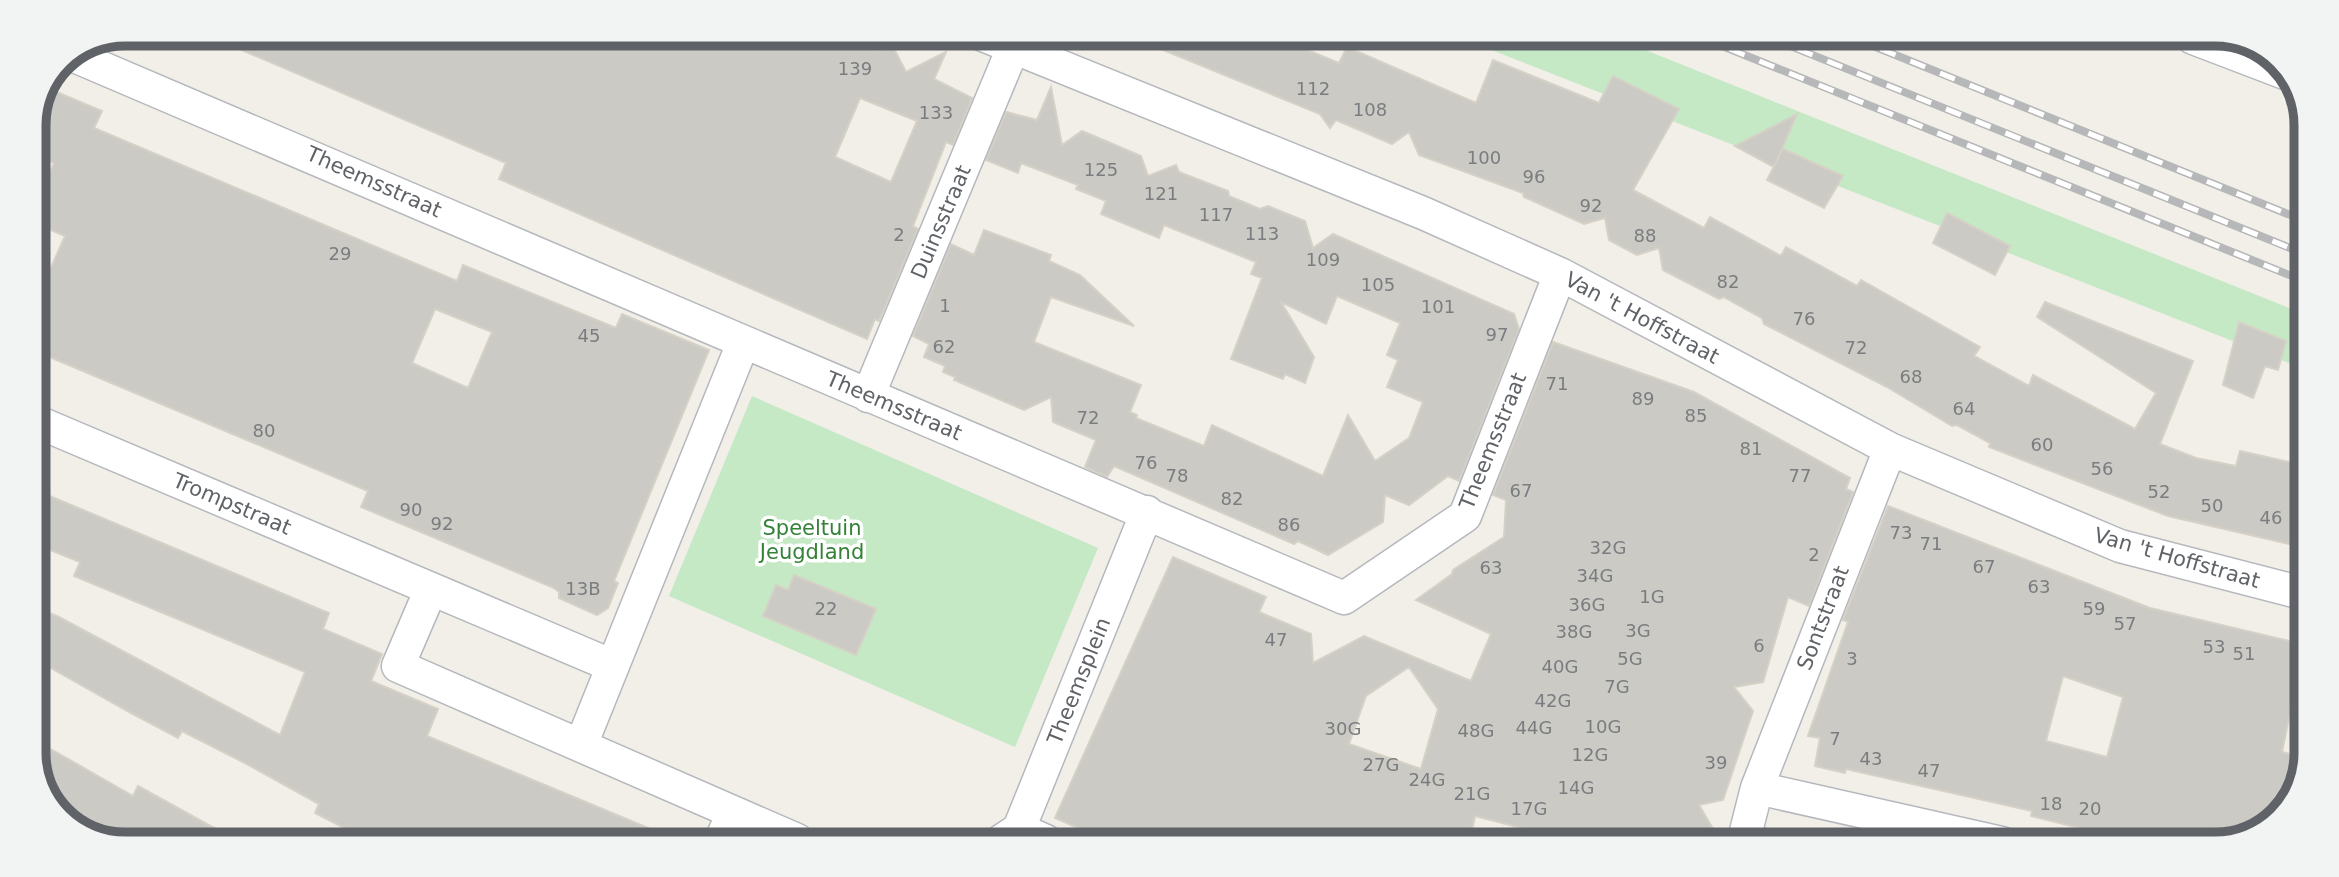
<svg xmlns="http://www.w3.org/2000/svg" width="2339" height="877" viewBox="0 0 2339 877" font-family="'DejaVu Sans',sans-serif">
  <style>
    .green { fill: #c5e8c5 }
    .building { fill: #cccac5; stroke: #d6d1c6; stroke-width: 2; fill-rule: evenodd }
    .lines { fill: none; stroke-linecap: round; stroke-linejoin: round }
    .minor-casing { stroke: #b5b8bc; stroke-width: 35 }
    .minor { stroke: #fff; stroke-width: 32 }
    .rail-casing { stroke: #b6b7b8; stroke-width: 8 }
    .rail { stroke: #fff; stroke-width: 5; stroke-dasharray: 16; stroke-linecap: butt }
    .labels { text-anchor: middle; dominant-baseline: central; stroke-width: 7; stroke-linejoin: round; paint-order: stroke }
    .number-label { font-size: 18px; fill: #7a7d7f }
    .street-label { font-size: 21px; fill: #5f6368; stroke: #fff }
    .park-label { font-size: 21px; fill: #348238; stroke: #fff }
    .rim { fill: none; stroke: #5f6368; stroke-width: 9 }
  </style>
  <rect width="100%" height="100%" fill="#f1efe8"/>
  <!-- green -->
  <path class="green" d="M1456 36 1613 37 2304 314V369Z
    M752 396 1098 548 1015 747 669 596Z
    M1765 827 1847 843H1762Z"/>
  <!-- building -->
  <path class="building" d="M202 33 844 35 878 50 884 35H887L906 72 946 52 934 79 972 98 953 145 946 142 913 226 918 229 879 321 875 319 867 339 499 179 506 163ZM860 98 917 121 891 182 835 157Z
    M1129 36H1273L1339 63 1347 47 1476 103 1493 60 1599 103 1613 76 1679 109 1633 190 1704 228 1710 217 1781 256 1786 247 1857 286 1861 280 1980 347 1974 356 2029 386 2033 375 2135 429 2156 393 2037 317 2045 302 2193 361 2160 444 2196 458 2236 466 2240 451 2303 465 2302 547 2168 516 1989 447 1990 443 1957 425 1952 426 1887 387 1764 324 1762 318 1724 297 1719 299 1663 270 1659 248 1637 255 1609 240 1605 218 1584 224 1524 197 1523 193 1419 155 1409 132 1392 144 1336 120 1330 128 1320 114Z
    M1051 87 1062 145 1082 131 1141 156 1148 176 1176 165 1179 172 1228 191 1229 196 1260 209 1268 206 1305 221 1313 248 1333 234 1514 314 1519 329 1459 481 1448 476 1409 505 1385 495 1383 522 1328 555 1298 541 1294 544 1114 466 1107 477 1085 467 1096 440 1053 422 1051 397 1024 410 954 380 955 377 943 372 945 366 924 357 929 344 913 336 951 244 974 255 984 230 1051 255 1049 261 1080 275 1134 326 1051 297 1034 342 1141 385 1130 412 1137 415 1136 418 1204 446 1212 425 1323 476 1348 415 1375 461 1409 438 1423 402 1387 387 1398 360 1387 355 1400 323 1337 296 1326 324 1281 302 1314 357 1305 383 1285 374 1283 379 1231 359 1262 278 1251 274 1256 262 1164 225 1159 238 1101 214 1106 201 1076 189 1078 185 1021 163 1018 173 986 160 1006 112 1037 120Z
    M47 88 102 111 94 128 457 281 463 265 616 328 622 314 709 350 614 581 618 583 608 608 597 615 559 598V592L554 588 361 507 368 491 33 350V308L65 236 33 222V211L54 163 33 155V119ZM435 309 492 332 468 388 412 363Z
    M1797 114 1774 167 1735 146Z
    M1783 149 1843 176 1824 208 1767 180Z
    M1947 213 2010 246 1995 275 1933 243Z
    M2239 322 2286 341 2278 370 2265 366 2253 398 2223 385Z
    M1553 342 1694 392 1850 478 1846 489 1853 492 1809 606 1788 597 1763 682 1734 687 1753 711 1723 800 1699 805 1719 839 1697 843 1531 842 1533 831 1475 816 1470 839 1427 829 1425 842 1108 841 1055 818 1173 557 1266 597 1259 612 1311 634 1313 663 1364 636 1471 681 1491 634 1416 600 1452 574 1453 570 1504 537 1506 500 1493 495ZM1409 667 1438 709 1421 769 1349 744 1366 696Z
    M33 489 329 613 323 629 382 654 371 681 438 709 427 736 677 840 366 839 315 813 319 804 243 762 182 731 178 738 131 713 33 658V607L57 616 280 735 305 672 74 576 80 562 33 543Z
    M1888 506 2150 608 2302 644 2301 691 2295 689 2282 752 2301 757V782L2266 828 2215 844H2144L2031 816 2032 811 1846 769 1845 773 1815 766 1820 738 1808 736 1848 622 1843 620ZM2063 676 2123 697 2107 757 2046 741Z
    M794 575 876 609 856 655 763 616 776 585 788 590Z
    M33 739 133 796 138 786 234 839H95L52 809 33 759Z"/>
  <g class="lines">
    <!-- minor casing -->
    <g class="minor-casing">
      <path id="minor" d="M983 35 1423 213 1560 274 1890 449 2120 546 2302 593
        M2193 38 2290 75
        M72 55 1344 598 1465 516 1560 274
        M868 396 1013 48
        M33 420 613 666
        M431 589 398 666 797 840
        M581 745 743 343
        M1757 788 2002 843
        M1019 829 1046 841
        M721 840 733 813
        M1001 841 1019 829 1147 512
        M1743 843 1757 788 1890 449"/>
    </g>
    <!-- minor -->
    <use href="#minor" class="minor"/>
    <!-- rail casing -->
    <g class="rail-casing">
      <path id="rail" d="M1700 37 2304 281
        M1768 37 2305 254
        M1851 37 2305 221"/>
    </g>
    <!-- rail -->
    <use href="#rail" class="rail"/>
  </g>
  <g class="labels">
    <!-- number labels -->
    <g class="number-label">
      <text x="855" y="68">139</text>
      <text x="1313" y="88">112</text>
      <text x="1370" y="109">108</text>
      <text x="936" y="112">133</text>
      <text x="1484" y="157">100</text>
      <text x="1101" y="169">125</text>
      <text x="1534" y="176">96</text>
      <text x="1161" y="193">121</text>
      <text x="1591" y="205">92</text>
      <text x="1216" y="214">117</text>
      <text x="1262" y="233">113</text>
      <text x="899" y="234">2</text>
      <text x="1645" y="235">88</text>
      <text x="340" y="253">29</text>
      <text x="1323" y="259">109</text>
      <text x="1728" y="281">82</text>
      <text x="1378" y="284">105</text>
      <text x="945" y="305">1</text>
      <text x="1438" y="306">101</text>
      <text x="1804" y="318">76</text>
      <text x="1497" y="334">97</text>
      <text x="589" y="335">45</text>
      <text x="944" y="346">62</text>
      <text x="1856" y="347">72</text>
      <text x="1911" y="376">68</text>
      <text x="1557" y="383">71</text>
      <text x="1643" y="398">89</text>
      <text x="1964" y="408">64</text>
      <text x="1696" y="415">85</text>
      <text x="1088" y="417">72</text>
      <text x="264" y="430">80</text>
      <text x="2042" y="444">60</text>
      <text x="1751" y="448">81</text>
      <text x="1146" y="462">76</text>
      <text x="2102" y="468">56</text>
      <text x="1177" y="475">78</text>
      <text x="1800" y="475">77</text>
      <text x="1521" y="490">67</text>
      <text x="2159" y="491">52</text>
      <text x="1232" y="498">82</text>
      <text x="2212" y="505">50</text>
      <text x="411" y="509">90</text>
      <text x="2271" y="517">46</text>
      <text x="442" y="523">92</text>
      <text x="1289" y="524">86</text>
      <text x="1901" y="532">73</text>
      <text x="1931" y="543">71</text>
      <text x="1608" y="547">32G</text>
      <text x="1814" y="554">2</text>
      <text x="1984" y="566">67</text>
      <text x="1491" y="567">63</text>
      <text x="1595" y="575">34G</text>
      <text x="2039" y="586">63</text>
      <text x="583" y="588">13B</text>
      <text x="1652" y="596">1G</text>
      <text x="1587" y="604">36G</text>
      <text x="826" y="608">22</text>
      <text x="2094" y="608">59</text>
      <text x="2125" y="623">57</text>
      <text x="1638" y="630">3G</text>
      <text x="1574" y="631">38G</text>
      <text x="1276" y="639">47</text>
      <text x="1759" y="645">6</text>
      <text x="2214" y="646">53</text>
      <text x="2244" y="653">51</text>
      <text x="1630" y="658">5G</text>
      <text x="1852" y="658">3</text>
      <text x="1560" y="666">40G</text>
      <text x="1617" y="686">7G</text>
      <text x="1553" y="700">42G</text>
      <text x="1603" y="726">10G</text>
      <text x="1534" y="727">44G</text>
      <text x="1343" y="728">30G</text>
      <text x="1476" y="730">48G</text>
      <text x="1835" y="738">7</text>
      <text x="1590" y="754">12G</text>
      <text x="1871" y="758">43</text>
      <text x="1716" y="762">39</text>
      <text x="1381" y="764">27G</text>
      <text x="1929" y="770">47</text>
      <text x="1427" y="779">24G</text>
      <text x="1576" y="787">14G</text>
      <text x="1472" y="793">21G</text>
      <text x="2051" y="803">18</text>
      <text x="1529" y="808">17G</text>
      <text x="2090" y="808">20</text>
    </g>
    <!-- street labels -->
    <g class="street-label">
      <text transform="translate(374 182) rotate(24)">Theemsstraat</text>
      <text transform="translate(941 222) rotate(-67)">Duinsstraat</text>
      <text transform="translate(1642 318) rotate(28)">Van 't Hoffstraat</text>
      <text transform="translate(894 406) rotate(23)">Theemsstraat</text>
      <text transform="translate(1493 441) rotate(-68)">Theemsstraat</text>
      <text transform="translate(232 504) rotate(23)">Trompstraat</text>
      <text transform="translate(2177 558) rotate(16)">Van 't Hoffstraat</text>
      <text transform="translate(1823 618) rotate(-69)">Sontstraat</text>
      <text transform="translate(1079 681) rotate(-68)">Theemsplein</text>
    </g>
    <!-- park labels -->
    <g class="park-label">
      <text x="812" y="528">Speeltuin<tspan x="812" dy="24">Jeugdland</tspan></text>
    </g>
  </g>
  <!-- crop -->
  <path d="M0 0H2339V877H0ZM125 46H2215A79 79 0 0 1 2294 125V753A79 79 0 0 1 2215 832H125A79 79 0 0 1 46 753V125A79 79 0 0 1 125 46Z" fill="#f2f3f3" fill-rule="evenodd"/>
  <path class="rim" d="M125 46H2215A79 79 0 0 1 2294 125V753A79 79 0 0 1 2215 832H125A79 79 0 0 1 46 753V125A79 79 0 0 1 125 46Z"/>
</svg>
